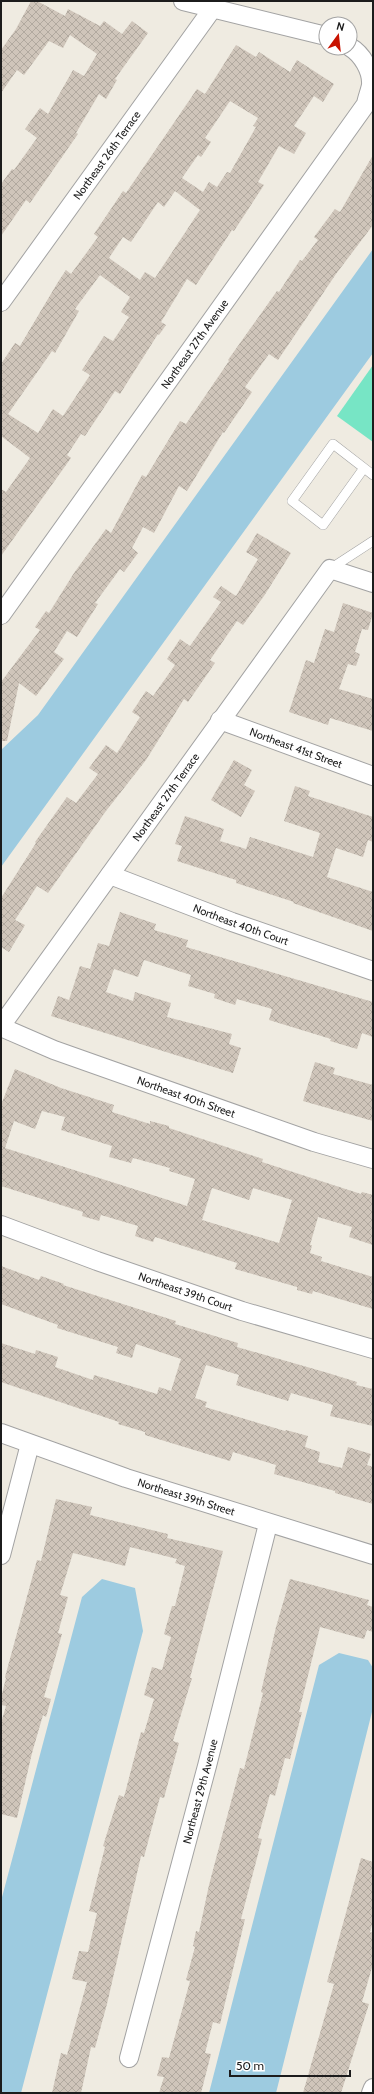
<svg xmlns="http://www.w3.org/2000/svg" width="374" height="2094" font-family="Cabin,sans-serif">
<defs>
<pattern id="building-cross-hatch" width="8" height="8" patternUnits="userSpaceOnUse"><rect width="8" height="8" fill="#cfc5ba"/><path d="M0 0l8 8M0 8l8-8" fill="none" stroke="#b1a99f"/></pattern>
</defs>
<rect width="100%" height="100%" fill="#efebe1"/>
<!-- pitch -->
<path fill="#77e5c5" d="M373 365V442L337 416Z"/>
<!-- water -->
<path fill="#9dcbe0" d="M373 249V353L1 867V750L38 715Z
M102 1579 135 1588 143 1631 21 2093H1V1901L82 1597Z
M339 1653 368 1660 373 1668V1708L276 2093H209L319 1665Z"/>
<!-- building -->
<path fill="url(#building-cross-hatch)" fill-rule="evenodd" d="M31 1H37L65 16 68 9 100 26 104 21 122 34 132 21 148 33 115 79 117 80 106 99 99 94 76 133 78 134 30 203 26 200 1 236V184L12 169 14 170 37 138 25 129 40 108 48 114 73 70 84 76 97 54 70 35 63 48 49 41 24 75 17 70 1 93V50L16 29Z
M236 45 256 57 259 52 290 72 297 60 334 84 323 102 314 96 294 126 306 133 294 154 279 146 258 182 264 185 234 231 232 230 196 285 187 279 161 322 166 325 159 335 158 334 120 394 115 391 85 436 81 434 67 455 71 458 1 556V489L6 492 30 458 1 436V364L15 343 20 346 58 282 66 270 71 274 98 237 94 234 123 191 126 193 197 89 205 94ZM230 101 258 118 253 126 256 127 230 173 227 172 217 187 209 182 203 192 182 178 198 155 201 157 211 142 205 138ZM175 191 200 210 155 278 145 272 140 280 109 258 123 237 131 242 158 202 164 207ZM100 275 130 297 121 312 129 317 113 341 104 336 82 370 90 375 63 416 53 409 38 433 8 414 52 351 55 353 79 311 75 309Z
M373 155V225L336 274 278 360 269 354 245 387 252 392 224 433 223 432 187 491 179 486 154 533 143 527 132 548 138 553 124 572 120 569 95 603 98 604 77 637 67 631 54 652 64 659 36 696 19 683 7 741H1V682L40 630 35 627 46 611 49 613 74 573 106 529 111 533 142 475 146 477 180 421 186 424 229 361 228 360 277 291 279 292 300 260 302 261 318 240 314 237 335 209 340 212Z
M257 533 291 553 264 596 243 625 237 621 210 660 215 663 188 702 184 699 146 760 106 811 48 893 37 886 15 920 25 925 9 952 1 947V898L36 843 35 842 67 797 76 803 98 774 89 768 106 745 117 753 140 717 132 712 146 691 153 696 175 665 167 659 180 639 190 646 221 602 213 597 221 586 236 596 258 559 246 552Z
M343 603 373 613 368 630 362 629 355 652 360 654 356 666 348 664 339 689 373 699V731L330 718 328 725 289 712 306 660 314 663 325 629 334 632Z
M234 760 252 770 244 785 255 791 241 817 211 800Z
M295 786 310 791 308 796 373 817V842L368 840 363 857 336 848 327 877 373 892V931L293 903 294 902 236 883V880L177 861 182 846 175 844 185 816 224 829 220 841 246 849 250 837 313 857 320 833 284 821Z
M120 912 156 924 154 930 188 940 186 947 373 1002V1037L362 1033 357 1049 330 1041 331 1039 269 1020 272 1009 237 999 235 1005 214 998 215 994 188 986 191 975 144 960 138 977 114 969 106 992 133 1001 135 992 171 1003 167 1017 232 1034 229 1044 241 1048 233 1073 51 1016 58 996 69 1000 80 966 90 969 98 943 109 946Z
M315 1062 335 1068 333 1074 373 1085V1121L303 1101Z
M15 1069 61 1088 114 1105 112 1112 150 1124V1121L169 1126V1128L263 1159 262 1162 361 1194 362 1192 373 1195V1245L349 1237 352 1227 318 1217 310 1245H312L310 1253 322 1257 321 1261 373 1277V1309L313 1291 312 1294 297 1290V1287L235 1269 237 1263 155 1237 153 1242 135 1236 138 1226 101 1215 99 1221 82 1216 83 1212 1 1186V1105ZM42 1111 65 1117 61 1130 112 1146 109 1157 131 1163 133 1158 170 1168 169 1171 195 1179 187 1206 5 1148 14 1121 35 1129ZM212 1188 249 1200 253 1188 292 1200 279 1243 202 1220Z
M1 1266 39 1280 41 1276 64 1284 63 1285 176 1321 175 1324 238 1343 237 1347 328 1373 357 1382 356 1385 373 1389V1426L330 1416 333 1405 291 1393 288 1401 236 1385 239 1375 206 1365 195 1398 207 1402 205 1407 285 1431 286 1430 308 1436 305 1447 320 1452 318 1462 342 1468 348 1447 371 1454 367 1465 373 1467V1504L335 1493V1491L274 1474 276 1465 233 1452 230 1461 145 1435V1432L118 1424 119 1422 1 1382V1343L35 1354 36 1350 58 1357 55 1367 93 1380 94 1375 157 1394 159 1387 171 1391 181 1359 136 1344 132 1358 116 1353 118 1347 57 1328 58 1325 1 1304Z
M56 1499 92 1507 90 1515 168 1534 167 1538 223 1551 190 1678H192L173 1741 179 1743 164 1798 160 1797 144 1857 141 1856 107 2004 95 2048 91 2047 81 2093H52L61 2053 67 2055 87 1982 72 1979 79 1951 88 1952 97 1913 89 1911 105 1847 103 1846 119 1795 124 1797 141 1732 144 1733 154 1699 144 1695 152 1667 162 1670 171 1637 164 1634 172 1606H175L185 1566 175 1563 177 1559 130 1547 125 1566 73 1553 60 1595 68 1597 58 1633 62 1634 44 1697 51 1699 46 1717 43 1715 32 1753 17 1818 1 1814V1723L6 1706 1 1705V1698L6 1678 5 1677 37 1560 41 1561Z
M290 1579 369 1600 367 1605 373 1607V1632L367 1630 364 1639 320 1627 299 1712H302L290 1759 285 1758 275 1796 270 1794 258 1838 262 1839 241 1919H245L220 2024 213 2022 205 2053 211 2054 201 2093H159L164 2077 157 2076 162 2057 169 2058 190 1981 186 1980 195 1947 193 1946 196 1931 199 1932 209 1885 240 1768 244 1769 263 1693 261 1692 276 1627Z
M361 1858 373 1862V1921L370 1932 373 1933V1964L362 2002 369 2004 341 2093H303L334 1984 327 1982Z"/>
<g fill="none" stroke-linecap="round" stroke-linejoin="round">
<defs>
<path id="lane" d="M364 468 323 525 292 501 333 444 373 475
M330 569 373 541"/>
<g id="street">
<path d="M183 1 326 36"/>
<path id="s1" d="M1 302 213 8"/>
<path id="s2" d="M1 615 366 104C367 98 370 91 371 85 372 71 362 54 350 47"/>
<path id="s3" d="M220 720 373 776"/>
<path id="s4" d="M110 875 232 922 373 971"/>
<path id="s5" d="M1 1026 330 569 373 583"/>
<path id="s6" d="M1 1027 54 1050 314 1142 373 1159"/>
<path id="s7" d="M1 1225 97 1261 242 1311 373 1349"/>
<path id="s8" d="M1 1433 126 1478 373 1555"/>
<path d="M1 1555 30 1444"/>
<path id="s9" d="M129 2058 207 1766 268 1524"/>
<path d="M371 2093 373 2088"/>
</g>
</defs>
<!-- lane casing -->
<use href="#lane" stroke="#a3a3a3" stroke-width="10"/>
<!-- street casing -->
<use href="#street" stroke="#a3a3a3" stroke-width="20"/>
<!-- lane -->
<use href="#lane" stroke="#fff" stroke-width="9"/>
<!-- street -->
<use href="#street" stroke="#fff" stroke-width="18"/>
</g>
<g text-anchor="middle" stroke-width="3" stroke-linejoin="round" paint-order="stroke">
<!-- street labels -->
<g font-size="11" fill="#1c1c1c" stroke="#fff">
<text dy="4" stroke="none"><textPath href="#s1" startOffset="181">Northeast 26th Terrace</textPath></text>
<text dy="4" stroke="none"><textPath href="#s2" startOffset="333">Northeast 27th Avenue</textPath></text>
<text dy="4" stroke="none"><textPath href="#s3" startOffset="81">Northeast 41st Street</textPath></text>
<text dy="4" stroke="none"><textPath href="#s5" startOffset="282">Northeast 27th Terrace</textPath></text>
<text dy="4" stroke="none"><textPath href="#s4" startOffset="140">Northeast 40th Court</textPath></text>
<text dy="4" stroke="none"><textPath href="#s6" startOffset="198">Northeast 40th Street</textPath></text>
<text dy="4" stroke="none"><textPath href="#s7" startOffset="196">Northeast 39th Court</textPath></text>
<text dy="4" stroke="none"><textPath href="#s8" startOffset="196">Northeast 39th Street</textPath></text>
<text dy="4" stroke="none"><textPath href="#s9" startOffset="276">Northeast 29th Avenue</textPath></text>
</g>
</g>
<!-- border -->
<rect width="374" height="2094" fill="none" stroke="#1c1c1c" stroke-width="4"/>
<!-- north arrow -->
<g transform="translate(338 36) rotate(15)"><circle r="19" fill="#ffffff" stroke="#a4a4a4"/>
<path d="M0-3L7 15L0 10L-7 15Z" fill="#c81300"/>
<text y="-6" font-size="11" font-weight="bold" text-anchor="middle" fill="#1c1c1c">N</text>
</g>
<!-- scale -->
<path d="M230 2070v6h120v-6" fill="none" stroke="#1c1c1c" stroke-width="2"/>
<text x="236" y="2070" font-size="12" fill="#1c1c1c" stroke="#ffffff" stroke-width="3" paint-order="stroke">50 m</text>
</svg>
